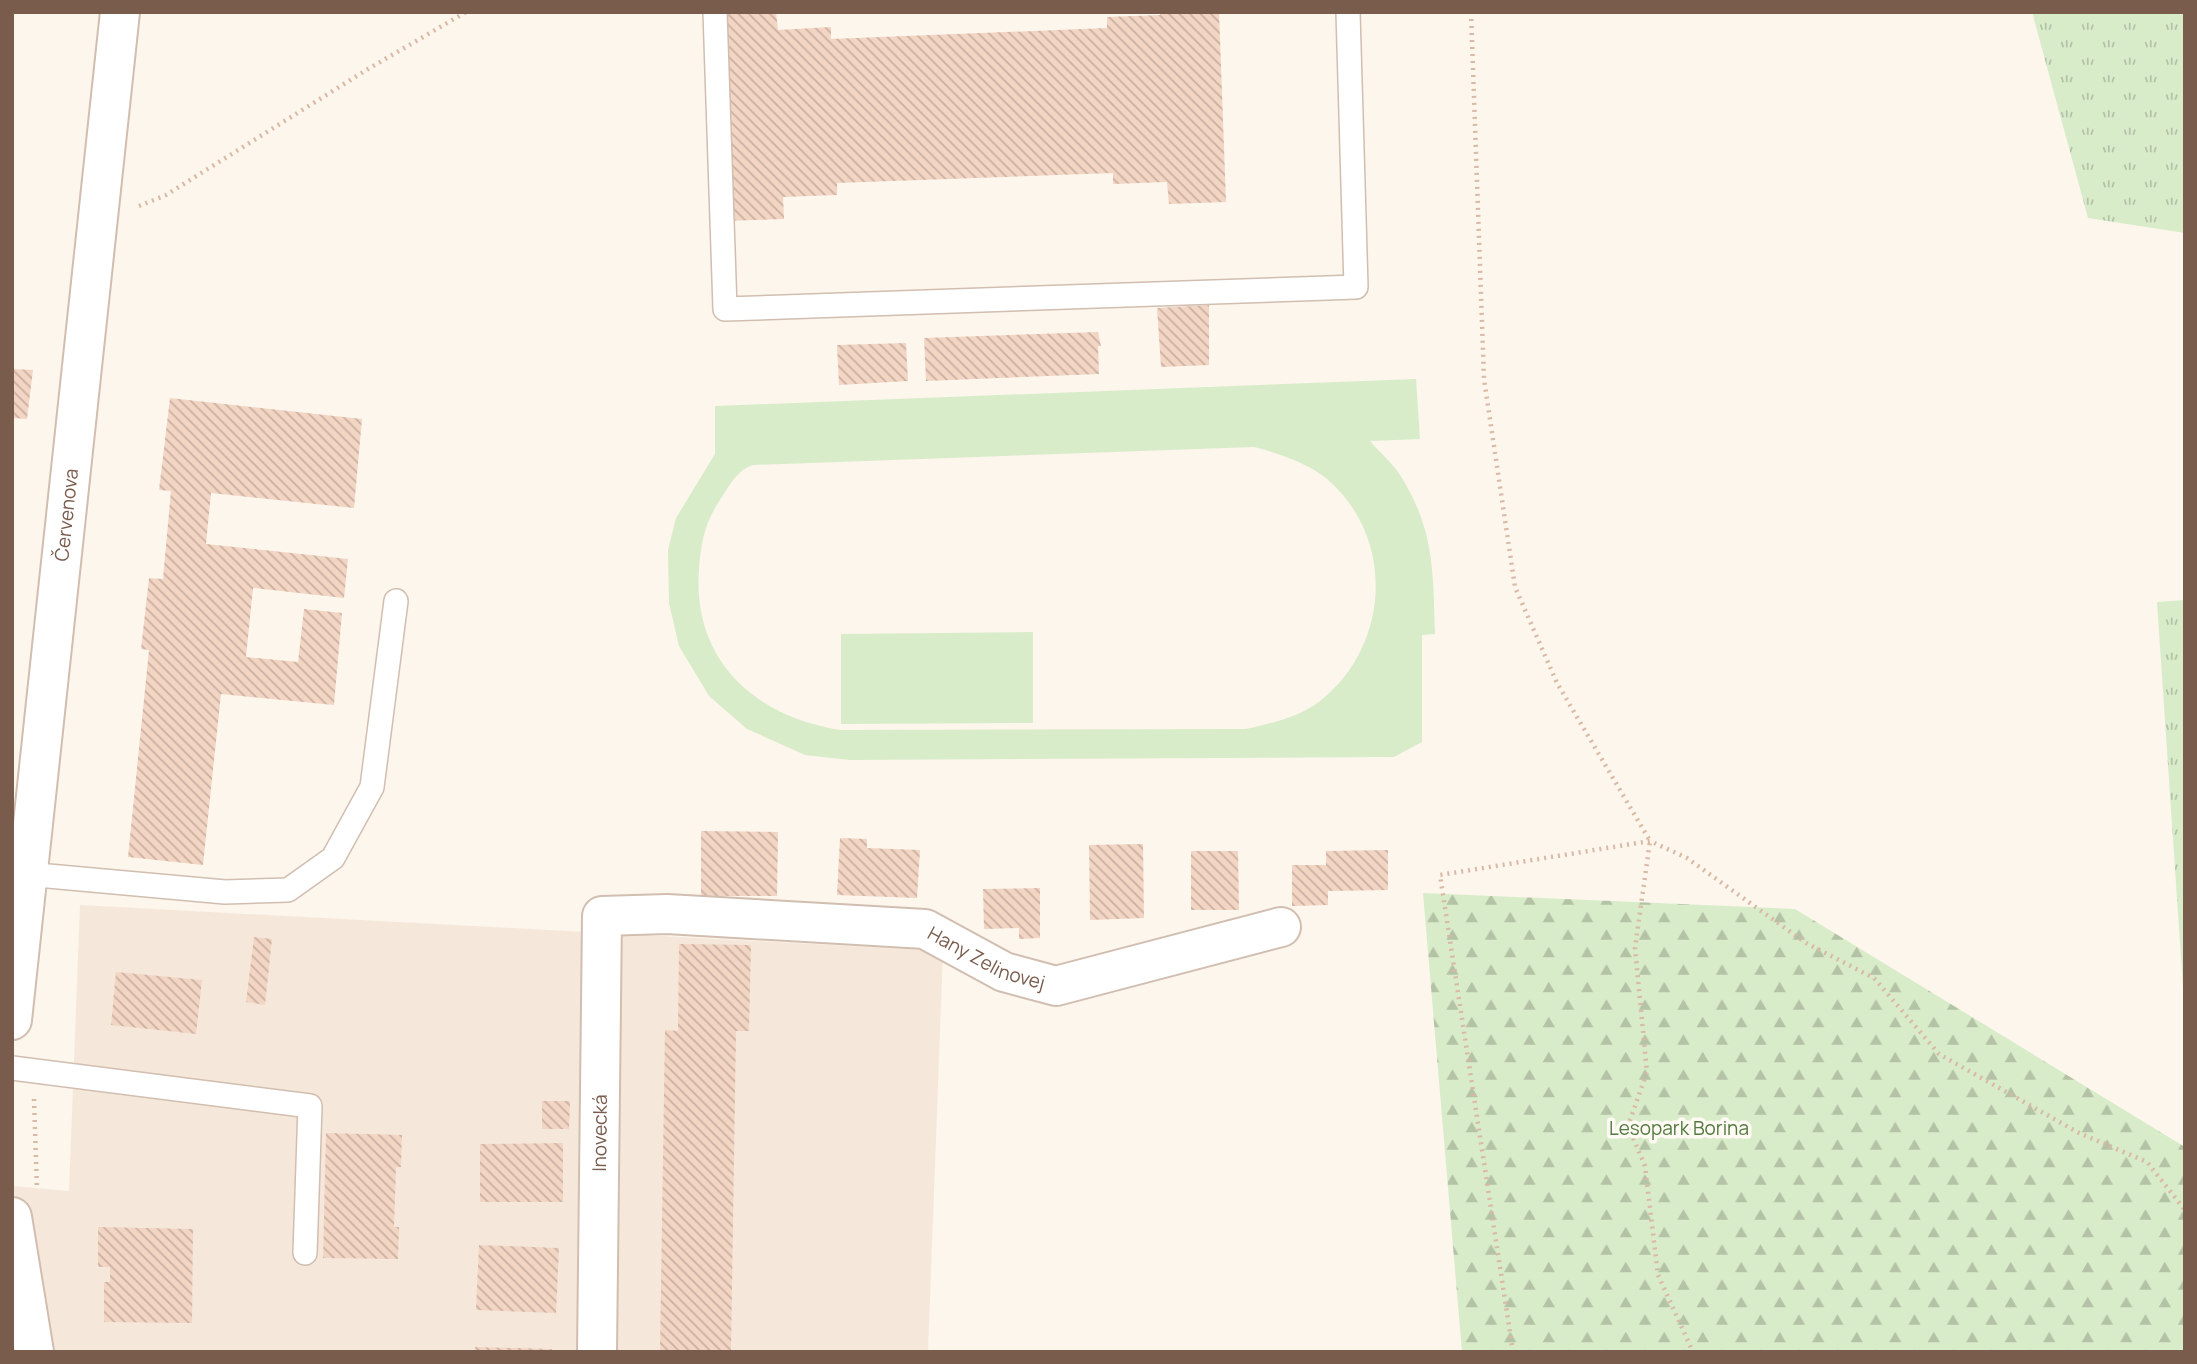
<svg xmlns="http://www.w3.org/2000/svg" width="2197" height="1364" font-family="Manrope,sans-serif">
<defs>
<pattern id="grass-tufts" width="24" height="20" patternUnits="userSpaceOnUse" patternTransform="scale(1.75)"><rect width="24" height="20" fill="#d8ecc9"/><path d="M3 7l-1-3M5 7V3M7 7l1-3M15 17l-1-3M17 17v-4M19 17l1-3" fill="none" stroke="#b4c2a5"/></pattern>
<pattern id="forest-firs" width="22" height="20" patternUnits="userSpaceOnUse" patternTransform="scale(1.75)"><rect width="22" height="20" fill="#d8ecc9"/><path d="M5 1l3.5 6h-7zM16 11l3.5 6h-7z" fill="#b4c2a5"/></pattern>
<pattern id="building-back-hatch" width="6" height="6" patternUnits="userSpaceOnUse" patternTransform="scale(1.75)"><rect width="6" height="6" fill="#f3d5c3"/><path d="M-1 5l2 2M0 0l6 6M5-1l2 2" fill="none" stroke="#cab0a1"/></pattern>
</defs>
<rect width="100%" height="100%" fill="#fdf6ec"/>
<!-- residential -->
<path fill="#f5e8da" d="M80 905 943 951 928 1352H12V1186L69 1191Z"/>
<!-- grass -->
<path fill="url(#grass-tufts)" d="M2032 12H2185V233L2088 218Z
M2185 600V1017L2157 602Z"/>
<!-- forest -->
<path fill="url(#forest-firs)" d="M1423 893 1795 909 2185 1147V1352H1462Z"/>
<!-- pitch -->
<path fill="#d8ecc9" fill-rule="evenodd" d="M1416 379 1420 439 1370 441C1380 453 1394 464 1402 478 1435 532 1433 574 1435 634L1422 635V742L1394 757 850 760 805 755 747 729 709 696 679 646 669 603 668 550 676 518 715 454V406ZM1254 447C1278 453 1308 463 1327 479 1396 538 1390 646 1320 701 1298 718 1272 723 1246 729L840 730C755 716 692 661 699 569 701 544 704 525 718 503 728 489 735 471 753 465Z
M1033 632V723L841 724V634Z"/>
<!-- building -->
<path fill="url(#building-back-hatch)" d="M718 12H776L778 30 831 27V39L1107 28V17L1160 15V12H1219L1226 202 1169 204 1167 182 1113 184V173L837 183V195L783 197 784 219 725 221Z
M1209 305V365L1161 367 1157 308Z
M1098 332 1101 346H1098L1099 374 926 381 924 338Z
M906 343 908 381 839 385 837 345Z
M12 369 33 370 27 419 12 418Z
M170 398 362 419 354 508 211 493 206 544 348 559 344 598 253 588 246 657 298 662 304 609 342 613 334 705 221 694 203 865 128 857 149 650 141 649 149 578 163 579 171 491 159 490Z
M701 831 778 832 777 896H701Z
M840 838 867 839V848L920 850 917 898 837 895Z
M1143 844 1144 918 1090 920 1089 845Z
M1388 850V890L1328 891V905L1292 906V865H1326V851Z
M1191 851H1238L1239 910H1191Z
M1040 888V938L1019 939V928L984 929 983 889Z
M254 937 272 939 265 1005 246 1002Z
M679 944 751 945 749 1031H736L731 1352H660L665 1030 678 1031Z
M116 972 202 980 196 1034 111 1025Z
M542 1101H570L569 1129H542Z
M326 1133 402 1135 401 1167H396L394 1227H399L398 1259 323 1258Z
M563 1143V1202H480V1144Z
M98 1227 193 1229 192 1323 104 1322V1282H110V1267H98Z
M479 1245 559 1248 556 1313 476 1310Z
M475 1347 552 1349 551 1352H475Z"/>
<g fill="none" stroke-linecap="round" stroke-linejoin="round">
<defs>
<path id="service" d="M715 12 725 309 1356 287 1348 12
M26 874 225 892 288 890 333 858 372 787 396 601
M12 1068 310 1106 305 1253"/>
<g id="minor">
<path id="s1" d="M12 1020 120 12"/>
<path d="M12 1217 34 1352"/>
<path id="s2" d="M597 1352 602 916 667 914 925 929 1004 972 1056 986 1281 927"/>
</g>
</defs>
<!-- service casing -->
<use href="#service" stroke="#d1beb0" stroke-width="26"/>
<!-- minor casing -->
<use href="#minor" stroke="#d1beb0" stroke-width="42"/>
<!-- path -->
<path stroke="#d9b8a5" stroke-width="4.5" stroke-dasharray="2 5" stroke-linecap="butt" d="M1471 12 1484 379 1515 587 1557 683 1650 841 1635 948 1647 1072 1628 1126 1645 1166 1658 1275 1693 1352
M139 206 166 195 368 69 466 12
M34 1099 37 1189
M1513 1352 1440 875 1650 841 1687 858 1806 943 1874 978 1939 1054 2079 1133 2147 1162 2185 1210"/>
<!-- service -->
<use href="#service" stroke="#fff" stroke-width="23"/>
<!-- minor -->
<use href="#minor" stroke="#fff" stroke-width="38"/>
</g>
<g text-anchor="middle" stroke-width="7" stroke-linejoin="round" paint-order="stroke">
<!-- street labels -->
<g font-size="19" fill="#7a5c4d" stroke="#fffaf3">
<text dy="7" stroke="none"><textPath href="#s1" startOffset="508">Červenova</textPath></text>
<text dy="7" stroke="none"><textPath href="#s2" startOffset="828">Hany Zelinovej</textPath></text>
<text dy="7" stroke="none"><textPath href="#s2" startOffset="219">Inovecká</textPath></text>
</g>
<!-- park labels -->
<g font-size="19" fill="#537a41" stroke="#fffaf3">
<text x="1679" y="1135">Lesopark Borina</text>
</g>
</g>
<!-- border -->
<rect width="2197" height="1364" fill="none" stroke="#7a5c4d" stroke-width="28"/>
</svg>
